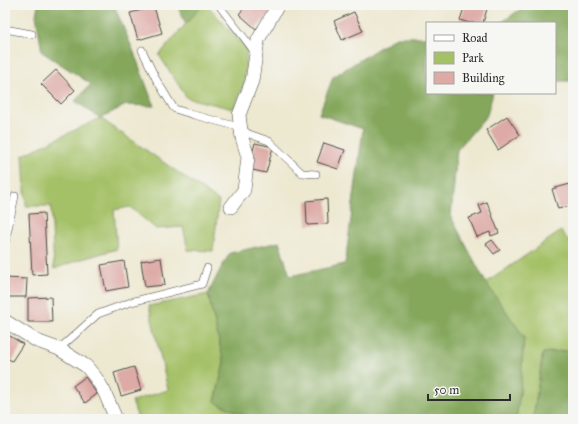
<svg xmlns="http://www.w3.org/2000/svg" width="578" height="424" font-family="'IM FELL Great Primer',serif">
<rect width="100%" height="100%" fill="#f6f6f2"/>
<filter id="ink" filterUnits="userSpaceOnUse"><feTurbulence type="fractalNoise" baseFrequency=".025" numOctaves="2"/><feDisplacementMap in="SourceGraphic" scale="8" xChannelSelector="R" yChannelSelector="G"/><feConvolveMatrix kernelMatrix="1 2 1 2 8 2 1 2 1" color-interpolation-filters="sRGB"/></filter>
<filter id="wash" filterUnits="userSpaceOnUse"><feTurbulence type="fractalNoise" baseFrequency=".012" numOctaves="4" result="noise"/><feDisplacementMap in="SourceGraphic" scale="16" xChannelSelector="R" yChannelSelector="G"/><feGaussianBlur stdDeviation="0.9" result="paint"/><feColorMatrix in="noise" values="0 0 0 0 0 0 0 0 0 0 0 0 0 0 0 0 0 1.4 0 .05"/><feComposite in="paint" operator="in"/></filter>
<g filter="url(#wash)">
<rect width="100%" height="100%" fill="#ede8d0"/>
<!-- green -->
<path fill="#a5c168" stroke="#68764a" d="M202 5H207L247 49 244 83 234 109 187 98 159 55Z
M100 118 219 201 213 251 188 250 183 227 156 229 130 207 114 210 117 249 82 259 54 269 51 206H26L23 155Z
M561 231 573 246V350L543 353 533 419H516L520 392 524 337 486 283Z
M208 294 224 363 215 401 244 415 242 419H138L132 401 168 390 149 306Z"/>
<!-- forest -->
<path fill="#84a75c" stroke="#586944" d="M38 5H123L115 8 133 50 154 106 126 105 100 118 75 101 91 84 42 52 36 15Z
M177 5H202L186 24Z
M526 5H558L573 7V81H555V23H501Z
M396 37H427V93H493L487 115 457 150 451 217 486 283 524 337 520 392 516 419H242L244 415 215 402 224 363 208 294 221 268 230 253 279 242 290 276 345 264 363 129 319 114 333 77Z
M573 350V419H533L543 353Z"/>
<g id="blocks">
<!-- building -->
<path fill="#ddaaa6" d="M247 5H268L273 10 256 29 239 14Z
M465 5H488L483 23H469L460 20Z
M154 7 162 33 138 40 130 13Z
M354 12 363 31 342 40 334 21Z
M56 70 75 90 61 104 41 84Z
M507 116 520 135 498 150 486 130Z
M255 143 273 147 266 173 248 169Z
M324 143 345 150 338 169 317 162Z
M570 184 573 194V205L558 209 552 189Z
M327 199 328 224 307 225 306 201Z
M487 202 499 233 491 236 490 232 477 237 469 218 482 213 479 205Z
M44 213 47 274 32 275 29 214Z
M492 240 500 250 494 254 486 244Z
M161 258 165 285 145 287 141 261Z
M124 261 128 287 106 291 101 265Z
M5 278 27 279 26 297H5Z
M51 297 52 322H28V298Z
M5 333 23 344 12 361 5 357Z
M134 367 141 390 121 396 114 373Z
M85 377 97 394 85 403 73 386Z"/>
</g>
</g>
<g filter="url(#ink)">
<use href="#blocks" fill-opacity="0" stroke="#484744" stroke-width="1"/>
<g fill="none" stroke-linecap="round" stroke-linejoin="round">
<defs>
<path id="service" d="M219 5C230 21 244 36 255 53
M5 29 32 34
M142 50 156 79 173 107 175 109 194 115 239 127 249 134 269 141 302 173 316 174
M5 243 15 196
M59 349 98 314 131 302 202 284 207 268"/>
<path id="minor" d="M231 207 244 190 248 157 242 138 239 115 252 81 258 40 278 5
M5 321 37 341 59 349 86 366 96 378 104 391 116 419"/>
</defs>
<!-- service casing -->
<use href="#service" stroke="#484744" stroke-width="8"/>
<!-- minor casing -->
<use href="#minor" stroke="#484744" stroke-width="14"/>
<!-- service -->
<use href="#service" stroke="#fff" stroke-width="7"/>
<!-- minor -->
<use href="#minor" stroke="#fff" stroke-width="13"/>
</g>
</g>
<!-- margin -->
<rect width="578" height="424" fill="none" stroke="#f6f6f2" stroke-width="20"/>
<!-- legend -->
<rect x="426" y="22" width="130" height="72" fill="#f6f6f2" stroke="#a5a5a2"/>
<rect x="434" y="35" width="20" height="6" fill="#ffffff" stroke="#a5a5a2"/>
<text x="462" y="42" font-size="12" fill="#2b2b2b">Road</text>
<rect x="434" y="52" width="20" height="12" fill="#a5c168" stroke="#a5a5a2"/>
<text x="462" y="62" font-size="12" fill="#2b2b2b">Park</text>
<rect x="434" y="72" width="20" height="12" fill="#ddaaa6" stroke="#a5a5a2"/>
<text x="462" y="82" font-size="12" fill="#2b2b2b">Building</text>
<!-- scale -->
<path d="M428 394v6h82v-6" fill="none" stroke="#2b2b2b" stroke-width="2"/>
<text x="434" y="394" font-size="12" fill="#2b2b2b" stroke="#f6f6f2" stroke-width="3" paint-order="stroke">50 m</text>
</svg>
